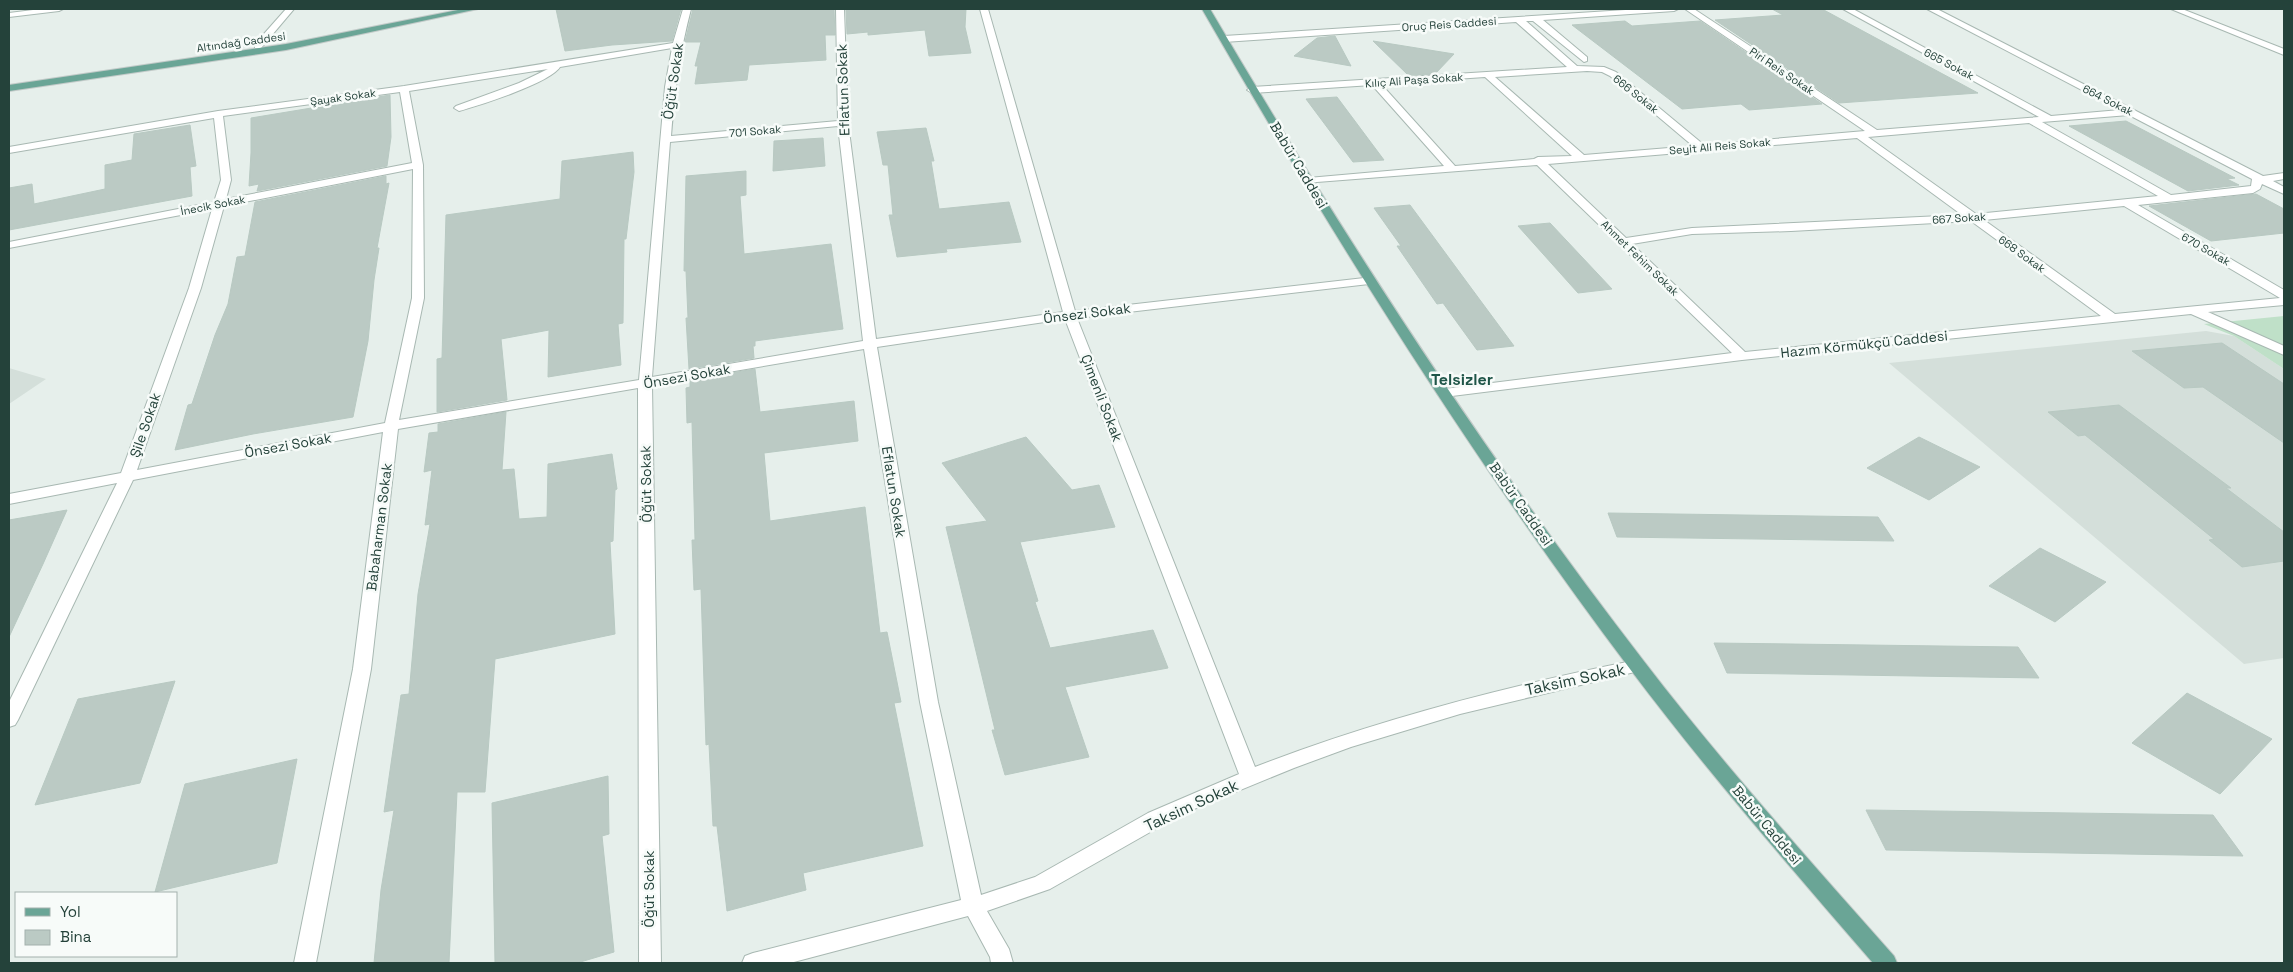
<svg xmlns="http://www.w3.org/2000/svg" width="2293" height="972" font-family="'Space Grotesk',sans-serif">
<rect width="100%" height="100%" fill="#e6efeb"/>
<!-- built -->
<path fill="#d4dfda" d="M2206 331 2234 336 2284 369V658L2244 664 1889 363Z
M9 368 46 379 9 404Z"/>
<!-- green -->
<path fill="#bfe0c8" d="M2284 316V369L2234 336 2204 324Z"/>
<!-- building -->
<path fill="#bbcac4" stroke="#b8c9c2" d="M556 9H681L672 41 612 45 565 51Z
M693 9H834L835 35H825L826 60 749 65 747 80 695 84 698 66H695L701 42H685Z
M846 9H966L965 27 971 53 929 56 925 30 868 35V32L847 34Z
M1772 9H1822L1978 93 1839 103 1715 20 1783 15Z
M1625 21 1632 26 1700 21 1822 104 1749 110 1741 104 1682 109 1572 25Z
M1335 36 1351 66 1294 56 1317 38Z
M1373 41 1454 54 1435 74 1408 75Z
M390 95 391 137 387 166 257 191 259 184 249 186 251 153V118Z
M1337 97 1384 160 1353 162 1306 99Z
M2126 121 2235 178 2227 179 2239 185 2188 191 2069 126Z
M190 125 196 166 190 167 192 196 9 230V188L32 184 34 204 105 189V165L132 160 134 134Z
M926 128 934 161H931L939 209 1009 202 1021 242 946 249 947 252 897 257 889 215H893L888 165H883L877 132Z
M823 138 825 166 773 171 774 141Z
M633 152 634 172 626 239H624L623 323 618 324 621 365 548 377 549 330 501 339 507 400 437 412V359L442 358 446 215 560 199 562 161Z
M746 171V195L740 196 744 254 831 244 843 329 755 341V346H753L754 358 689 369 686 318H688L686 271H684L686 176Z
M386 176V184L389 183 377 248H379L374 280 368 341 353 417 253 434 175 450 188 405 192 404 215 335 228 304 237 257 245 256 255 202Z
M2256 194 2284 209V233L2211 241 2149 206Z
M1410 205 1480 300 1514 346 1477 350 1443 303 1437 304 1397 246H1401L1374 208Z
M1550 223 1612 289 1578 293 1518 226Z
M2222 343 2284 384V443L2203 387 2184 388 2132 351Z
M755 369 760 412 854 401 858 441 764 453 770 521 865 507 880 633 887 632 901 702 894 703 923 846 803 873 806 890 727 911 717 826H713L709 744 706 745 701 589 694 590 692 540H695L692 422 687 423 686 388 690 387V380Z
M2119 405 2231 488H2226L2284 532V561L2242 567 2209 540 2214 539 2085 435 2078 436 2048 412Z
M506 412 502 470 514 469 519 519 547 517 548 464 612 454 617 489 615 490 613 541 610 542 615 634 495 659 485 792H457L449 963H374L381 890 394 810 384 812 401 695 409 694 418 594 430 524 425 525 432 470 424 472 429 433 438 432V424Z
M1026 437 1072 490 1099 485 1115 527 1020 542 1038 601 1035 602 1050 648 1153 630 1168 668 1065 687 1089 757 1005 775 992 730H995L946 527 987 521 942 463Z
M1919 437 1980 467 1929 500 1867 468Z
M67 510 43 564 9 637V520Z
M1608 513 1878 517 1894 541 1617 537Z
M2040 548 2106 582 2055 622 1989 586Z
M1714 643 2018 647 2039 678 1727 673Z
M175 681 140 783 35 805 78 699Z
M2187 693 2272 739 2220 794 2132 743Z
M297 759 277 863 155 892 185 784Z
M608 776 609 834 602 836 614 952 577 963H495L492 803Z
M1866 810 2213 815 2243 856 1886 850Z"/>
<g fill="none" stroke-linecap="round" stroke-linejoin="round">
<defs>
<path id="minor" d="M41 9H63L59 11 9 17V13Z
M286 9H294L261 48H255V44Z
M683 9H691C680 51 674 92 671 136L838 121 836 9H844L848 123 876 339 1063 312 980 9H988L1075 311 1373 277 1375 280 1373 283 1369 284 1077 318 1255 767C1379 719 1507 686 1637 660L1643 662 1646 666 1643 670 1460 714 1351 747 1294 768 1182 814 1050 889 987 911 1009 949 1013 963H991L990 957 968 916 790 963H742L745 956 753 953 961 900 920 702 864 349 652 385 661 963H639L638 388 398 429 371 669 316 963H294L353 669 383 432 133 480 18 720 15 725 9 727V702L117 483 9 504V494L121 473 189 288 212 209 9 248V242L214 202 221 180 214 118 9 153V147L218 111 404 86 673 43ZM672 48 665 87 639 380 399 420 424 298 423 165 409 91 548 69 519 83 456 106 454 108 459 111C480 105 550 83 560 67ZM400 92 412 163 226 199 231 180 223 116ZM838 126 863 341 652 377 670 142ZM413 169 412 298 385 423 137 470 201 288 224 206ZM1065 319 1239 774 1148 813 1035 877 981 895 938 702 877 347Z
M1641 9H1678L1674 11 1543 20 1587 57V61L1584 62 1533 21H1526L1577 66 1604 67 1616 72 1704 145 1865 131 1685 9H1694L1877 130 2039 117 1843 9H1853L2051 116 2120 110 1927 9H1937L2263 176 2284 173V179L2273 181 2284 187V194L2262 184 2260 189 2253 193 2138 205 2284 290V305L2208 312 2284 346V355L2191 314 1742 360 1444 397 1439 396 1437 393 1439 390 1444 389 1732 353 1537 165 1304 183V179L1308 178 1444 166 1372 85 1252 93 1247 90 1252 87 1567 67 1516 22 1224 42 1220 39 1224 36ZM1587 71 1602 72 1610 76 1693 146 1584 155 1495 77ZM1485 77 1572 156 1538 157 1534 159 1455 166 1381 84ZM2129 115 2252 179 2251 186 2171 195 2042 122ZM2029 123 2158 196 1976 214 1868 137ZM1857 138 1962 215 1692 228 1626 238 1548 164ZM2124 206 2280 298 2115 314 1984 220ZM1971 221 2101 316 1745 352 1632 244 1692 234 1791 231Z
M2171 9H2182L2284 49V55Z"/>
<path id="major" d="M463 9H478L286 50 9 91V85L286 44Z
M1202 9H1210C1342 234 1483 453 1643 660 1722 763 1808 859 1894 956L1897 963H1873C1790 867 1706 770 1630 669 1472 459 1333 237 1202 9Z"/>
</defs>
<!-- minor casing -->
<use href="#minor" stroke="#a8b8b2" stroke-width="2"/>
<!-- major casing -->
<use href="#major" stroke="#c2cac8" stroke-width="2"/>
<!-- minor -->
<use href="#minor" fill="#fff" fill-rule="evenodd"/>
<!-- major -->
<use href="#major" fill="#6aa596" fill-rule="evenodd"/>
</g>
<g text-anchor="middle" stroke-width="5" stroke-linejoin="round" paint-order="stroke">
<!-- far-street labels -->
<g font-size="11" fill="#24423a" stroke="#f7fbf9">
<text transform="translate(1449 24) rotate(-4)" y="4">Oruç Reis Caddesi</text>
<text transform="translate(241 42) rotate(-8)" y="4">Altındağ Caddesi</text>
<text transform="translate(1949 64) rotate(28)" y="4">665 Sokak</text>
<text transform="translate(1782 71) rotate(34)" y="4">Piri Reis Sokak</text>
<text transform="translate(1414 80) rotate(-4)" y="4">Kılıç Ali Paşa Sokak</text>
<text transform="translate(1636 94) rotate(39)" y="4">666 Sokak</text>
<text transform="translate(343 97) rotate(-8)" y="4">Şayak Sokak</text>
<text transform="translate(2108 100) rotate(27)" y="4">664 Sokak</text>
<text transform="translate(755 131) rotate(-5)" y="4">701 Sokak</text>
<text transform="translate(1720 146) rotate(-5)" y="4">Seyit Ali Reis Sokak</text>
<text transform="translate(213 205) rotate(-11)" y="4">İnecik Sokak</text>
<text transform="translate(1959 218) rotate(-4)" y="4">667 Sokak</text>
<text transform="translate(2206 249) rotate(30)" y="4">670 Sokak</text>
<text transform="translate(2022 254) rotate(36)" y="4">668 Sokak</text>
<text transform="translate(1640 258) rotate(44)" y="4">Ahmet Fehim Sokak</text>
</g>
<!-- street labels -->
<g font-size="14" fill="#24423a" stroke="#f7fbf9">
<text transform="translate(673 81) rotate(-82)" y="5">Öğüt Sokak</text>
<text transform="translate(843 90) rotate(-92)" y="5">Eflatun Sokak</text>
<text transform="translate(1299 165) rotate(59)" y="5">Babür Caddesi</text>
<text transform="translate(1087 313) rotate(-7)" y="5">Önsezi Sokak</text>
<text transform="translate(1864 344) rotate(-6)" y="5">Hazım Körmükçü Caddesi</text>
<text transform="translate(687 376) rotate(-10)" y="5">Önsezi Sokak</text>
<text transform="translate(1102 398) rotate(69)" y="5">Çimenli Sokak</text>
<text transform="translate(145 425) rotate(-71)" y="5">Şile Sokak</text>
<text transform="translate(288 445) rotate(-10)" y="5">Önsezi Sokak</text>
<text transform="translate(646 484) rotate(-91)" y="5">Öğüt Sokak</text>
<text transform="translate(894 492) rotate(81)" y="5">Eflatun Sokak</text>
<text transform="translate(1521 504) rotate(55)" y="5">Babür Caddesi</text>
<text transform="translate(379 527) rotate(-83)" y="5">Babaharman Sokak</text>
<text transform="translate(1767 825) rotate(50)" y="5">Babür Caddesi</text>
<text transform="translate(649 889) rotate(-90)" y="5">Öğüt Sokak</text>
</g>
<!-- quarter labels -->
<g font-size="16" font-weight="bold" fill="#1f5548" stroke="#f7fbf9">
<text x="1462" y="385">Telsizler</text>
</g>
<!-- near-street labels -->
<g font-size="16" fill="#24423a" stroke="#f7fbf9">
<text transform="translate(1575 679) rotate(-12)" y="6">Taksim Sokak</text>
<text transform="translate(1191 805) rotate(-25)" y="6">Taksim Sokak</text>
</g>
</g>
<!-- border -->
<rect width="2293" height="972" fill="none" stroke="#24423a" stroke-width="20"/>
<!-- legend -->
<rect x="15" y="892" width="162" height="65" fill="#f7fbf9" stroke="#a3b1ad"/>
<rect x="25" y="908" width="25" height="8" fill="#6aa596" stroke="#a3b1ad"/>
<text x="60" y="917" font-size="15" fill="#24423a">Yol</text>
<rect x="25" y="930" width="25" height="15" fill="#bbcac4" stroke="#a3b1ad"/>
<text x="60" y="942" font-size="15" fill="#24423a">Bina</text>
</svg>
